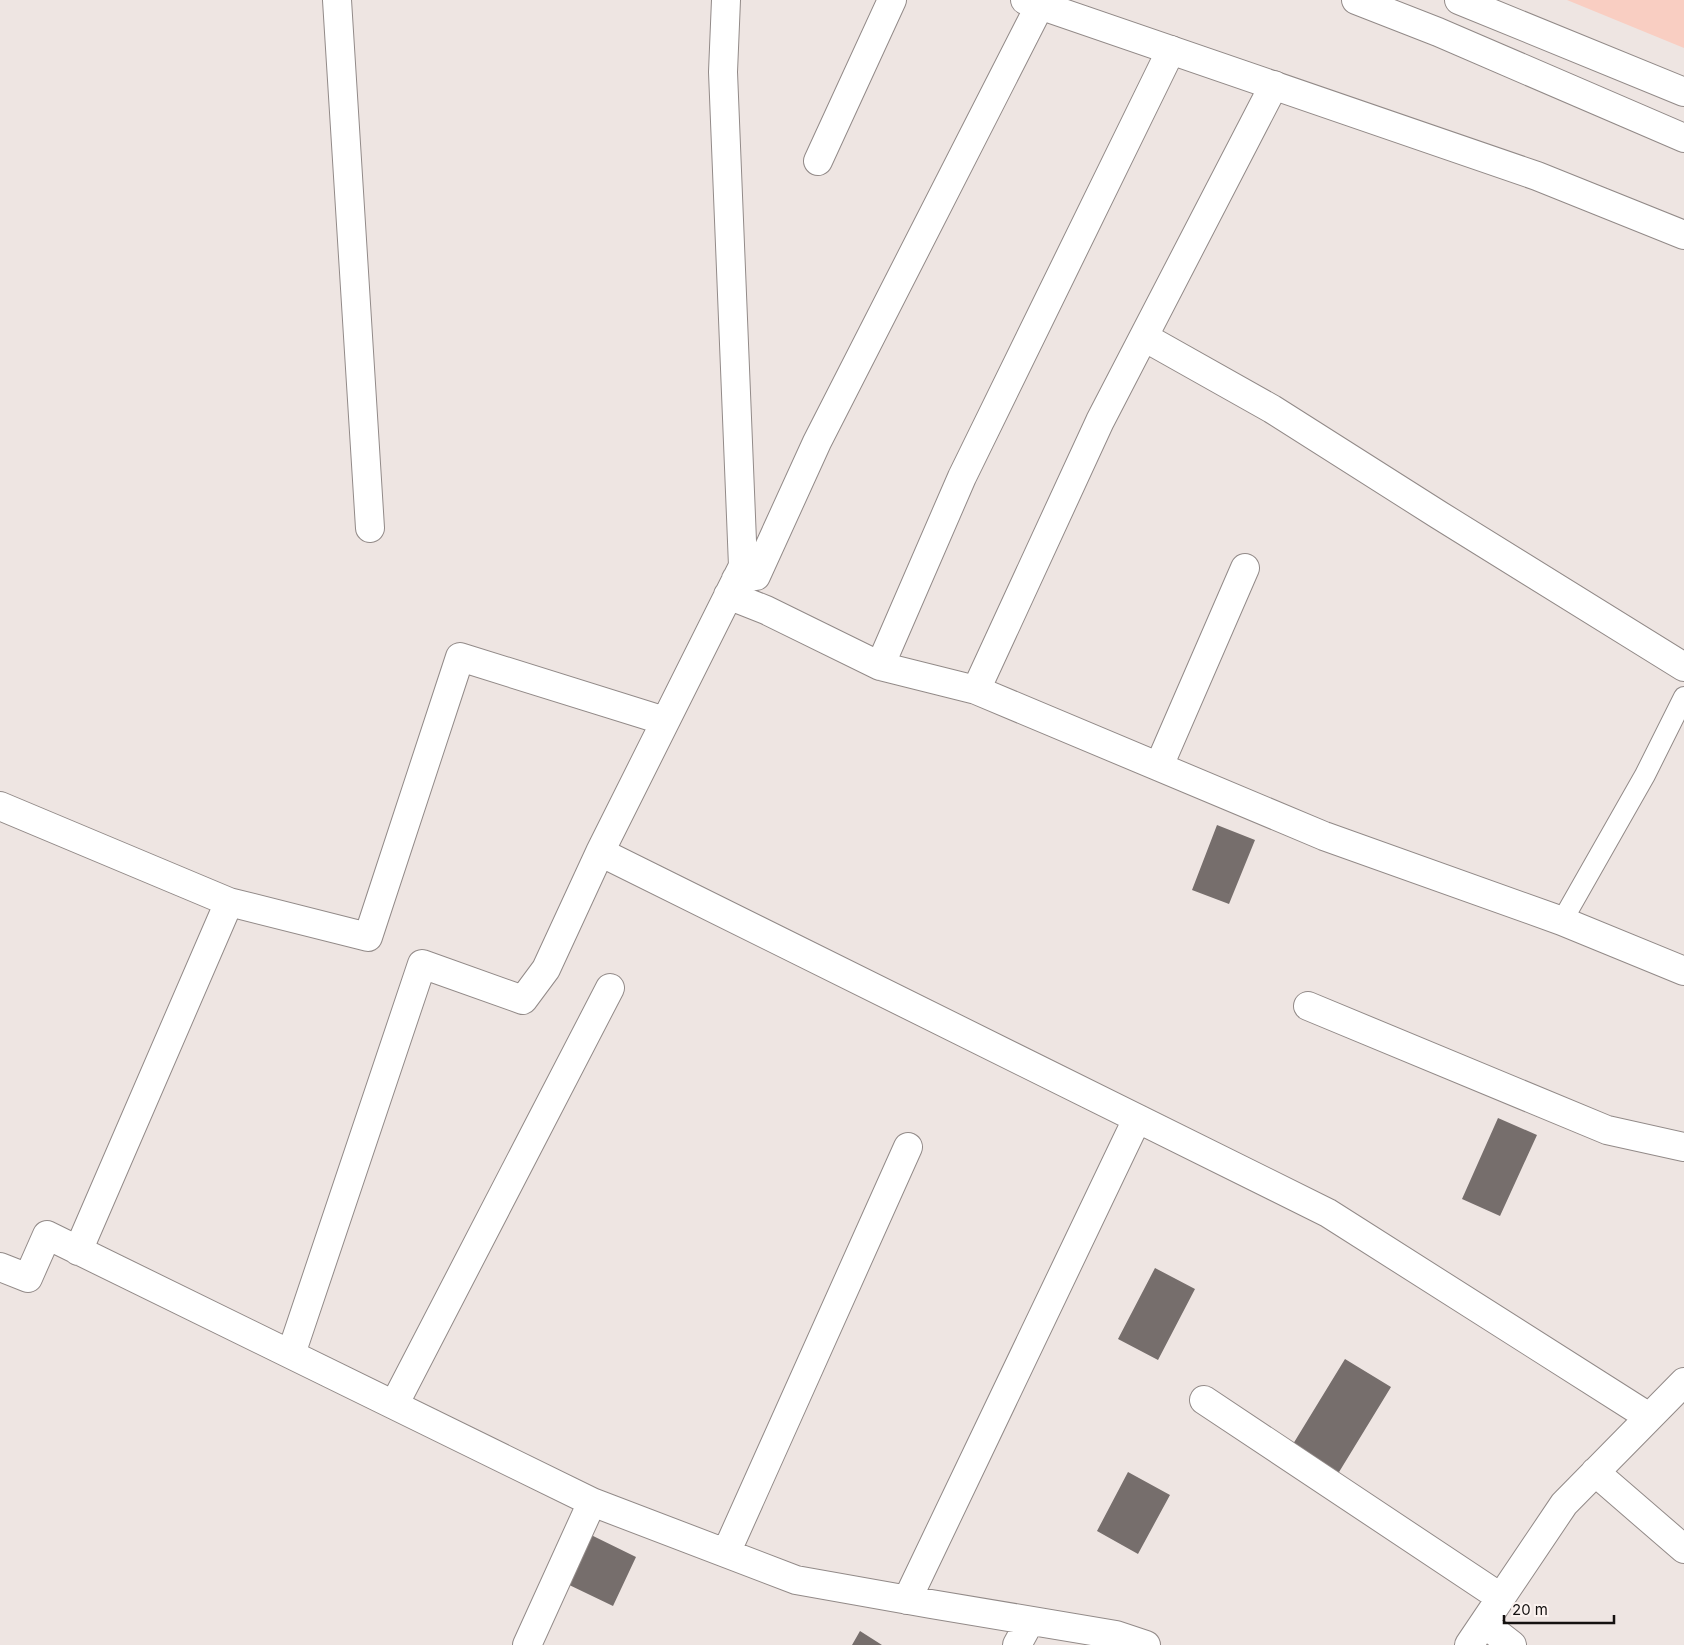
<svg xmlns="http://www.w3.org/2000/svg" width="1684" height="1645" font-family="Inter,sans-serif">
<rect width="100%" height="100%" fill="#eee5e2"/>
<!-- green -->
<path fill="#f9cec2" d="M1567 0H1684V48Z"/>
<!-- building -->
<path fill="#766e6c" d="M1217 825 1255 840 1229 904 1192 890Z
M1498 1118 1537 1135 1500 1216 1462 1199Z
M1155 1268 1195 1289 1158 1360 1118 1339Z
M1345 1359 1391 1387 1336 1477 1290 1449Z
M1128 1472 1170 1495 1138 1554 1097 1531Z
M587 1533 636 1557 613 1606 563 1582Z
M860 1631 882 1645H852Z"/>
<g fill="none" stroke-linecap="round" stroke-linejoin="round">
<defs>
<path id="service" d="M1562 921 1645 775 1684 697"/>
<path id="minor" d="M337 0 370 528
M818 161 892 0
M1144 337 1272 409 1439 515 1684 667
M736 579 756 576 817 442 1040 5
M728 595 766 610 880 666 976 690 1324 836 1562 921 1684 971
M880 666 962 477 1171 50
M976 690 1100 421 1274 85
M1159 766 1245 568
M0 806 229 902 368 937 460 657 665 721
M600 852 1328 1213 1649 1417
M1308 1006 1607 1130 1684 1147
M78 1251 229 902
M0 1267 28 1278 47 1235 592 1502 796 1580 931 1604 1116 1635 1146 1645
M291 1354 422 964 523 1000 546 969 600 852 743 566 723 72 726 0
M1204 1400 1500 1597
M394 1405 610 988
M1595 1472 1684 1549
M726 1553 908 1147
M907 1600 1137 1119
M1485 1624 1512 1645
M527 1645 592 1502
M1017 1645 1030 1621
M1469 1645 1564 1504 1684 1382"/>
<path id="tertiary" d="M1025 0 1537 176 1684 235
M1356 0 1438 32 1684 138
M1459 0 1684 92"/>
</defs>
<!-- service casing -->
<use href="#service" stroke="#928a88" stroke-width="22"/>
<!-- minor casing -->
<use href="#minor" stroke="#928a88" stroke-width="30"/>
<!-- tertiary casing -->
<use href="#tertiary" stroke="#928a88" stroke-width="30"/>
<!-- service -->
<use href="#service" stroke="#fff" stroke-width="20"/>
<!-- minor -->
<use href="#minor" stroke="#fff" stroke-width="28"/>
<!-- tertiary -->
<use href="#tertiary" stroke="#fff" stroke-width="28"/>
</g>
<!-- scale -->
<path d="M1504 1615v8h110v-8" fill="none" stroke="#141110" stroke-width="2.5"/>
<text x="1512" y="1615" font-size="15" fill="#141110" stroke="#fbf2ef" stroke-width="4" paint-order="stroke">20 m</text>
</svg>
